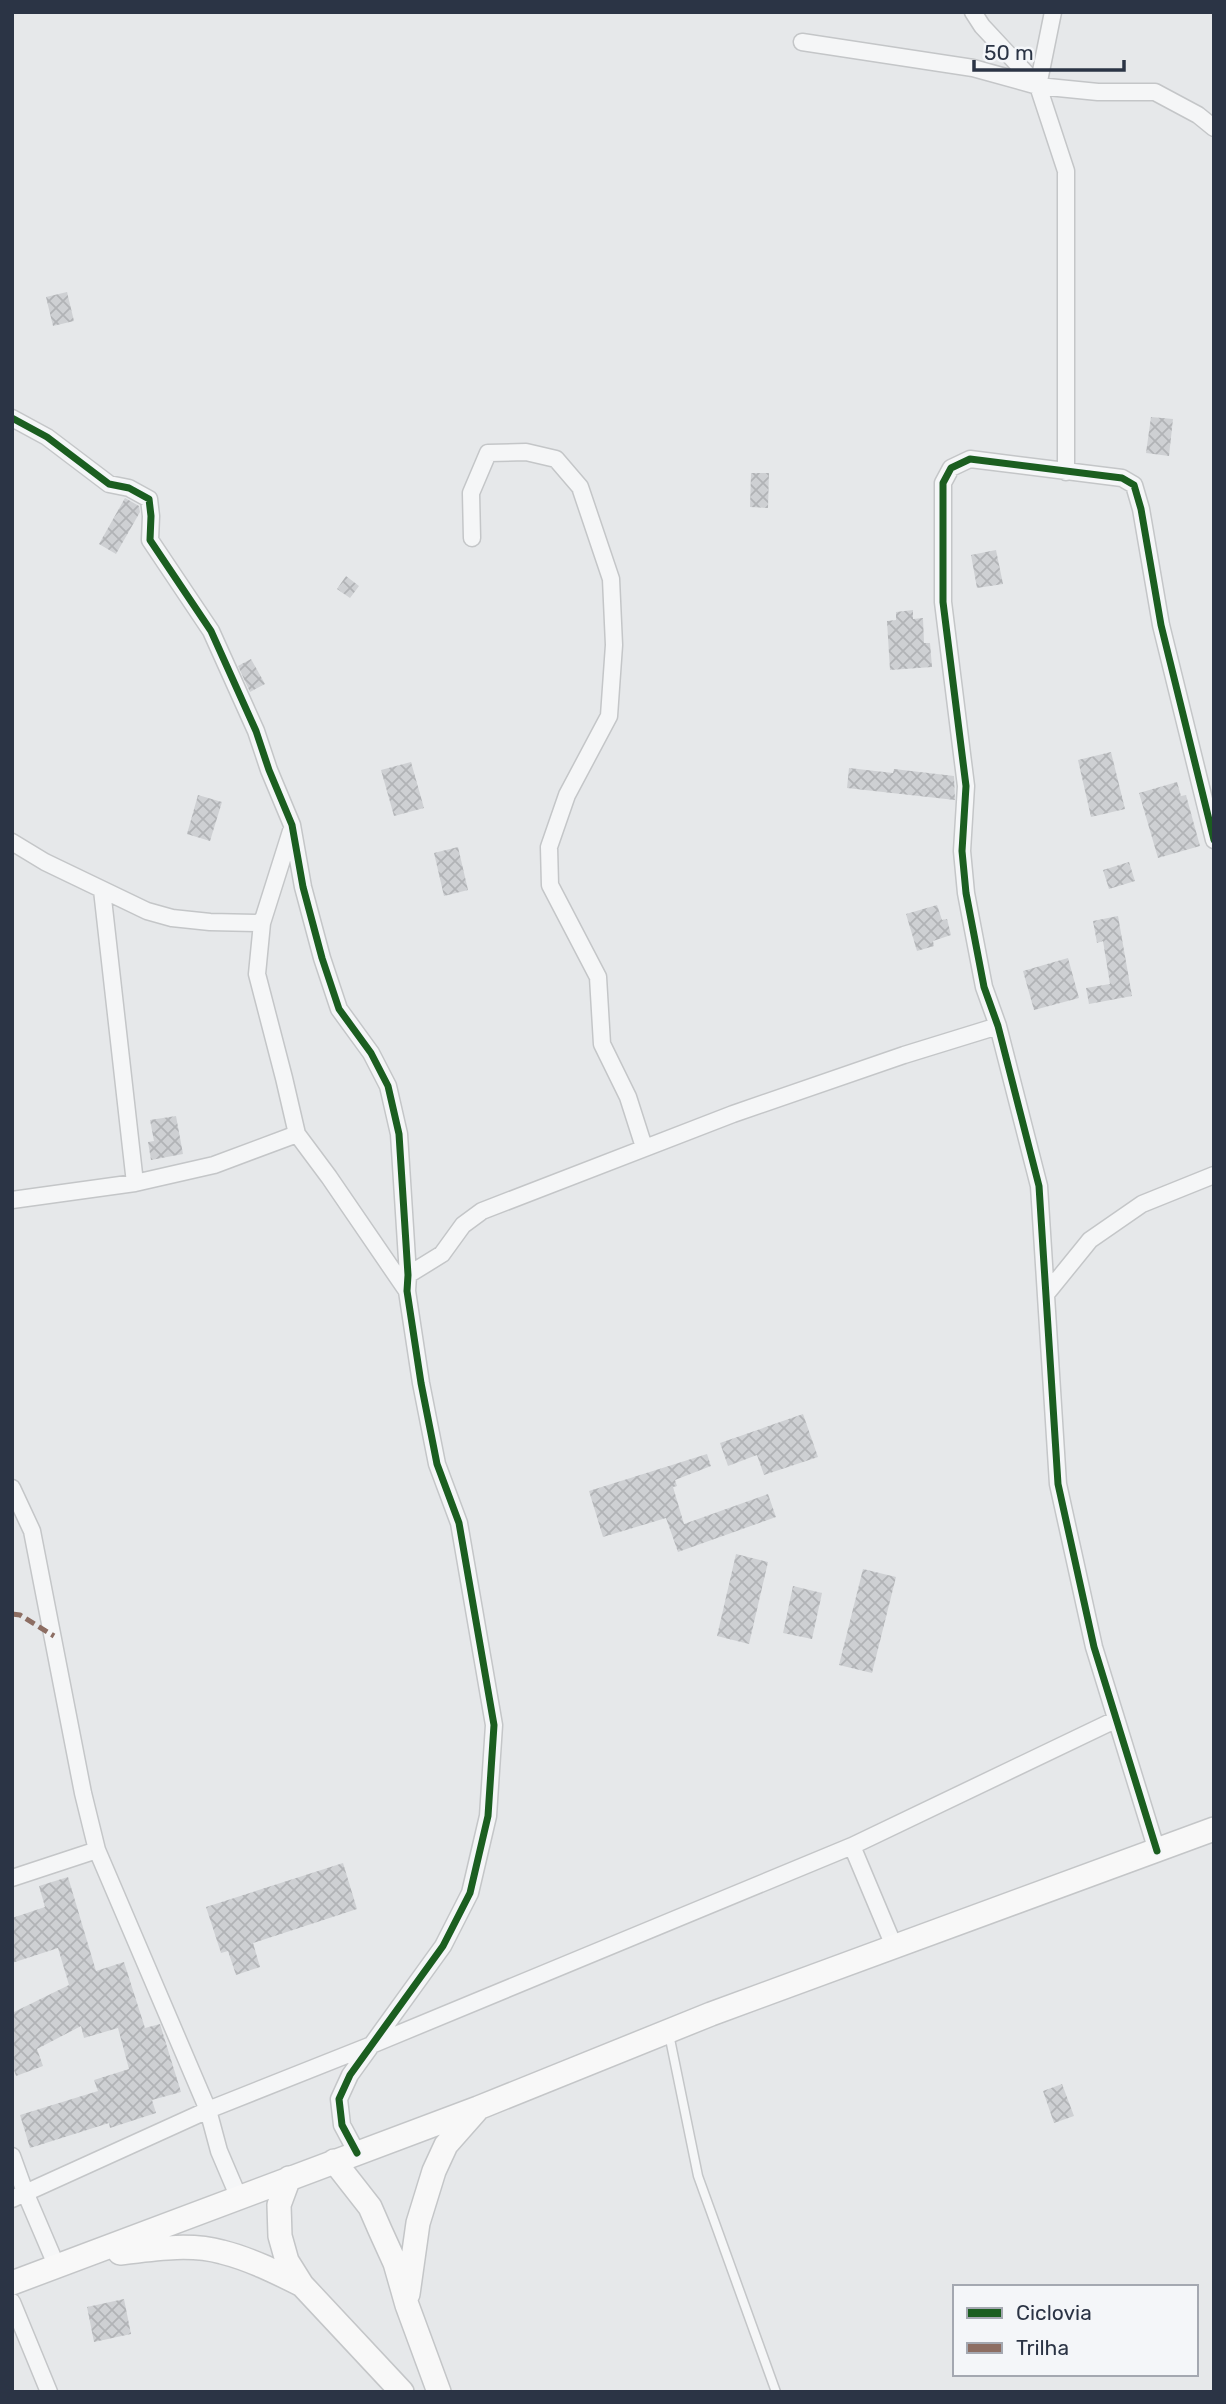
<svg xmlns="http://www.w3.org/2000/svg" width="1226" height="2404" font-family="Rubik,sans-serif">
<defs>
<pattern id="building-cross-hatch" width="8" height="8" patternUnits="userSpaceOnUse" patternTransform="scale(1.75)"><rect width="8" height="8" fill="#ced0d3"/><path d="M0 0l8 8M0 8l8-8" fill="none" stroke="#b1b3b6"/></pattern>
</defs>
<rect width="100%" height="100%" fill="#e6e8ea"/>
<!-- building -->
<path fill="url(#building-cross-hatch)" d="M67 292 74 321 53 326 46 297Z
M1151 417 1173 419 1169 456 1146 453Z
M751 473H769L768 508 750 507Z
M125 498 139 506 140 512 116 554 99 544Z
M996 550 1003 584 977 588 971 555Z
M346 576 359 586 350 598 337 589Z
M913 610V619L923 618 924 643H930L932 667 890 670 887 621 896 620V612Z
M251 659 265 684 250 692 238 666Z
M1111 752 1125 809 1091 817 1078 760Z
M411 762 424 808 394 816 381 770Z
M849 768 893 773 894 769 954 776 955 800 847 788Z
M1177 782 1181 796 1186 795 1200 846 1158 858 1139 793Z
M198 795 222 802 210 841 187 834Z
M458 847 468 890 444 896 434 853Z
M1129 862 1135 881 1109 889 1103 870Z
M937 905 942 920 947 919 951 935 933 941 934 946 917 951 906 914Z
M1118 916 1132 996 1089 1004 1086 988 1110 984 1103 941 1097 943 1093 921Z
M1068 958 1079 998 1034 1010 1023 971Z
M176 1116 183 1154 151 1160 148 1142 154 1141 150 1120Z
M803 1414 818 1457 764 1475 757 1455 728 1466 720 1443Z
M707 1454 711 1466 675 1480 677 1486 673 1487 684 1524 768 1494 776 1517 678 1552 666 1518 603 1537 589 1491Z
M736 1554 768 1562 749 1644 717 1636Z
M863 1569 896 1577 872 1673 839 1665Z
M793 1586 822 1593 812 1639 783 1633Z
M343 1863 357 1909 253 1943 260 1967 236 1975 228 1951 221 1953 206 1907Z
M68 1877 96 1971 124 1962 145 2028 160 2024 181 2092 152 2100 156 2113 110 2128 109 2123 30 2148 20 2115 98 2091 94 2080 129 2069 118 2028 84 2038 81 2026 37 2049 43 2066 16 2076 12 2064V2013L69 1985 58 1948 12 1963V1918L45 1907 39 1886Z
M1062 2084 1074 2116 1054 2123 1043 2091Z
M124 2299 131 2334 94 2342 87 2307Z"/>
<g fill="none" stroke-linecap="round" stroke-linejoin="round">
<defs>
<path id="lane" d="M669 2034 698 2176 776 2392"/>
<path id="street" d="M973 12 982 26 1038 86
M1053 12 1038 86 1066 171V472
M802 42 973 68 1038 86 1098 92H1155L1198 115 1214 128
M12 418 47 437 109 484 129 488 149 499 151 516 150 540 211 631 256 731 269 770 292 825 303 887 322 958 339 1009 371 1053 388 1086 399 1134 408 1275 407 1291 421 1383 437 1464 459 1523 494 1725 488 1816 470 1893 443 1946 350 2075 339 2099 342 2125 357 2153
M472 538 471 493 488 453 526 452 556 459 580 487 611 579 614 645 609 716 567 795 549 847 550 885 598 977 602 1044 628 1097 644 1147
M291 831 262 923 257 974 284 1078 297 1134 329 1177 407 1291
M12 842 45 862 147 911 172 918 210 922 262 923
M102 890 135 1183
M12 1200 135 1183 214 1165 297 1134
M408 1275 442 1254 463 1225 482 1211 733 1114 904 1055 998 1026
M1047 1293 1090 1240 1142 1204 1214 1175
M12 1488 32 1531 83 1793 97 1850 208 2110 219 2151 239 2198
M852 1846 894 1946
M1157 1851 1094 1647 1058 1484 1039 1186 998 1026 984 987 966 893 962 851 966 786 943 602V483L951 468 970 459 1122 478 1134 485 1141 509 1161 625 1214 840
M12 1878 97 1850
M12 2156 25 2192 57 2267
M12 2199 208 2110 369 2046 852 1846 1115 1720
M12 2302 49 2392"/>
<path id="secondary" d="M334 2161 370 2207 380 2230 395 2263 407 2305 439 2392
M289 2178 279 2205 280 2236 287 2261 302 2285 402 2392
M120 2253C153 2249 190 2243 222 2252 250 2259 276 2272 302 2285
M12 2283 478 2108 711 2014 1214 1829
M408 2294 418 2223 434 2171 446 2145 476 2111"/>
</defs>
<!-- lane casing -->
<use href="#lane" stroke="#c4c6c8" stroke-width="11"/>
<!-- street casing -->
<use href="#street" stroke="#c4c6c8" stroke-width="19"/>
<!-- secondary casing -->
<use href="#secondary" stroke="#c4c6c8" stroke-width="26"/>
<!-- lane -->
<use href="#lane" stroke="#f5f6f7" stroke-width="8"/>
<!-- street -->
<use href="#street" stroke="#f5f6f7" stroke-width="16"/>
<!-- secondary -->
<use href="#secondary" stroke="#f8f8f8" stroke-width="23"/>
<!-- quiet -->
<path stroke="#8d6e63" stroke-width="5" stroke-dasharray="10 5" stroke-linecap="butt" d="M12 1614 20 1615 54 1636"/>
<defs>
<path id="cycleway" d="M12 418 47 437 109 484 129 488 149 499 151 516 150 540 211 631 256 731 269 770 292 825 303 887 322 958 339 1009 371 1053 388 1086 399 1134 408 1275 407 1291 421 1383 437 1464 459 1523 494 1725 488 1816 470 1893 443 1946 350 2075 339 2099 342 2125 357 2153
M1157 1851 1094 1647 1058 1484 1039 1186 998 1026 984 987 966 893 962 851 966 786 943 602V483L951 468 970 459 1122 478 1134 485 1141 509 1161 625 1214 840"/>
</defs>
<!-- cycleway casing -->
<use href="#cycleway" stroke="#f4f6f9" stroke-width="11"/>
<!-- cycleway -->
<use href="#cycleway" stroke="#1b5e20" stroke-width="7"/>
</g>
<!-- border -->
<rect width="1226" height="2404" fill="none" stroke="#2b3445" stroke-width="28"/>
<!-- legend -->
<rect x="953" y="2285" width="245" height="91" fill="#f4f6f9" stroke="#a4a8b1" stroke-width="2"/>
<rect x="967" y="2308" width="35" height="10" fill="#1b5e20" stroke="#a4a8b1" stroke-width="2"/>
<text x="1016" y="2320" font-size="21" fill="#2b3445">Ciclovia</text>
<rect x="967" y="2343" width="35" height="10" fill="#8d6e63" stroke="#a4a8b1" stroke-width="2"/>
<text x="1016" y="2355" font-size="21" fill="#2b3445">Trilha</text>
<!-- scale -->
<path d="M974 60v10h150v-10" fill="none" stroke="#2b3445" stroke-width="3.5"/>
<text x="984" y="60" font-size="21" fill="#2b3445" stroke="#f4f6f9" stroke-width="5" paint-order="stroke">50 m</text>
</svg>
